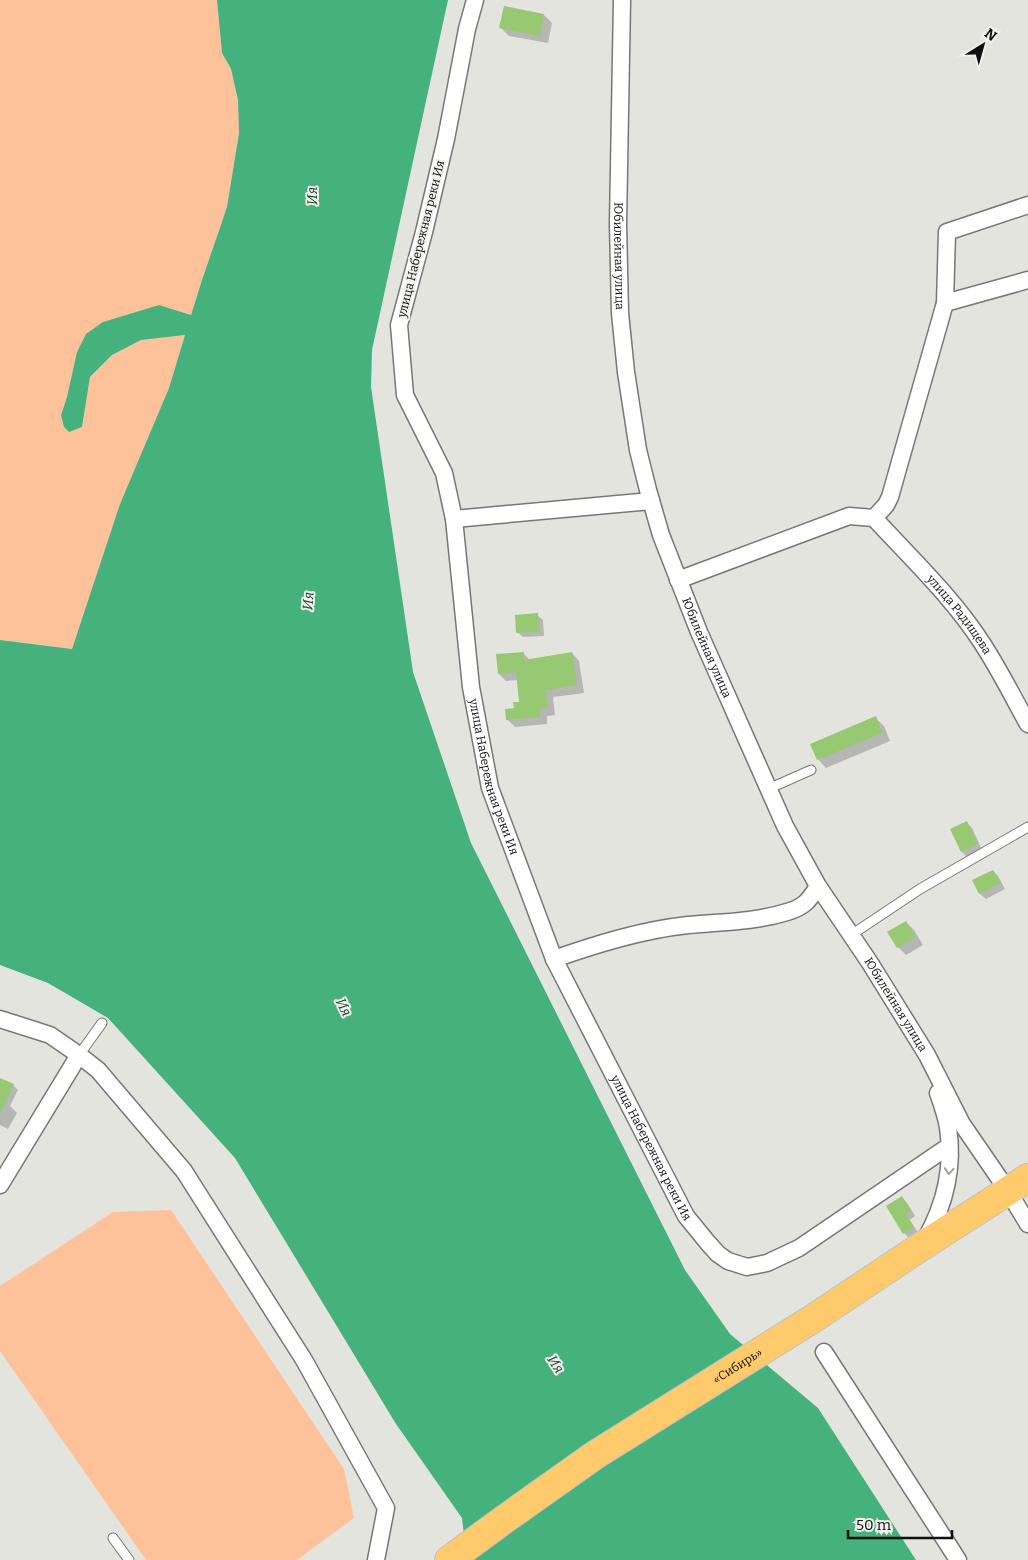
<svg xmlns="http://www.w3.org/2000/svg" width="1028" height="1560" font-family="Bitter,serif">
<rect width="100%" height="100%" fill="#e4e4df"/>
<!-- green -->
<path fill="#fec29b" d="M0 0H217L222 53 231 69 238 100 239 133 227 207 202 280 191 315 159 305 103 322 67 397 61 415 82 427 90 377 112 355 141 340 185 335 169 388 120 504 72 649 0 640Z
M171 1210 344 1469 354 1518 297 1560H146L0 1351V1286L113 1212Z"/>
<!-- water -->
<path fill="#45b17c" d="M217 0H448L372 350 371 387 413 672 471 843 685 1270 730 1334 818 1408 916 1560H467L462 1518 396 1424 235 1158 108 1018 48 983 0 965V640L72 649 120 504 169 388 185 335 141 340 112 355 90 377 82 427 69 432 64 427 61 415 67 397 77 352 86 334 103 322 159 305 191 315 202 280 227 207 239 133 238 100 231 69 222 53Z"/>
<!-- shadow -->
<path fill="#0003" d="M544 15 552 23 548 43 509 36 501 28Z
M537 615 543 620 544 636 523 637 517 632Z
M523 653 530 660 572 653 579 661 584 693 553 697 555 715 547 716V724L515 727 507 719 520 703 518 680 506 681 499 674Z
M875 718 884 726 890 741 826 768 818 759Z
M966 822 972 828 982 850 967 857 962 852 951 830Z
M993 871 998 876 1005 889 986 899 980 894 974 881Z
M906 922 914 930 923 945 906 955 898 947Z
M0 1079 13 1085 18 1090 10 1106 17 1113 8 1129 0 1125Z
M902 1197 907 1203 915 1216 910 1220 918 1233 909 1238 904 1233Z"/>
<!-- building -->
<path fill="#97c872" d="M504 6 544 14 540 36 499 28Z
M538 613 539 631 516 633 515 615Z
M524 652V660L572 652 577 685 546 690 548 708 540 709V717L506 720 505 709 514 708 513 702H519L516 672 498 674 496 654Z
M876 716 882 733 817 760 810 744Z
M967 821 978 844 961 852 950 829Z
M993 870 1001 883 979 894 972 880Z
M906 921 916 937 897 948 887 932Z
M0 1078 14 1084 0 1113Z
M902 1196 911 1211 906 1214 914 1227 903 1234 886 1206Z"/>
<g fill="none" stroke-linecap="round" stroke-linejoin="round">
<defs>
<path id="lane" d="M768 789 811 770
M851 935 920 889 1028 827
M79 1055 102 1023
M113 1538 129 1560"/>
<g id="street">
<path id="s1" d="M475 0 467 29 446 139 424 232 399 325 405 395 444 473 454 519 471 687 490 788 554 959 686 1216 708 1243 718 1254 728 1261 747 1267 767 1263 799 1248 949 1146"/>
<path id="s2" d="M622 0 618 224 620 313 626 372 638 450 648 490 661 535 699 632 785 826 818 886 870 963 927 1055 962 1124 1008 1191 1028 1224"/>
<path d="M945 303 1028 280"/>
<path id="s3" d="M874 518C911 558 952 597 982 643 999 669 1013 697 1028 724"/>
<path d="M454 519 651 501"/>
<path d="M678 580 849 516 874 518 886 505 890 497 945 303 947 232 1028 205"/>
<path d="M554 959C597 944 642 930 688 925 721 922 755 922 787 912 804 907 809 901 818 886"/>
<path d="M0 1019 50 1035 79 1055 98 1070 184 1171 304 1360 386 1508 376 1560"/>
<path d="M0 1185 79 1055"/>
<path d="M925 1240C945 1205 954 1167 948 1127 946 1116 942 1104 938 1093"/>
<path d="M824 1352 958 1560"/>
</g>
<g id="highway">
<path id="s4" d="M449 1560 502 1521 595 1455 814 1318 922 1246 1028 1178"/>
</g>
</defs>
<!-- lane casing -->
<use href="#lane" stroke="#777773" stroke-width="11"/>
<!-- street casing -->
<use href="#street" stroke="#777773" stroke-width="19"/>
<!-- highway casing -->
<use href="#highway" stroke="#c1c1c0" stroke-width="30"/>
<!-- lane -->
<use href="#lane" stroke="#fff" stroke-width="9"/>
<!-- street -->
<use href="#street" stroke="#fff" stroke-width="16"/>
<!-- highway -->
<use href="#highway" stroke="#feca6b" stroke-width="28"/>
</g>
<!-- one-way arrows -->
<defs><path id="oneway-chevron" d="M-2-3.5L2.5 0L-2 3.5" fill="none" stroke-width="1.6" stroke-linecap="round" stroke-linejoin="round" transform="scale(1.25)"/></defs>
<use stroke="#9f9f9f" href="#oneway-chevron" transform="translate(949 1171) rotate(94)"/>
<g text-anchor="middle" stroke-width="4" stroke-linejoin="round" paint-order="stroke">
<!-- street labels -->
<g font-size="12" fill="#0f0f0e" stroke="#f1f1ec">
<text transform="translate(421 239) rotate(-76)" y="4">улица Набережная реки Ия</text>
<text dy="4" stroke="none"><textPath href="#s2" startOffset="256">Юбилейная улица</textPath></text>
<text dy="4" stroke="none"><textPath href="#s3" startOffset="129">улица Радищева</textPath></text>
<text dy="4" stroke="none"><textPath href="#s2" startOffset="661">Юбилейная улица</textPath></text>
<text dy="4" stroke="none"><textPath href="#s1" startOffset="800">улица Набережная реки Ия</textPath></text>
<text dy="4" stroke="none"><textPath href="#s2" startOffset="1066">Юбилейная улица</textPath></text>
<text dy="4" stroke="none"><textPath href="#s1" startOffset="1205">улица Набережная реки Ия</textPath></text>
<text dy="4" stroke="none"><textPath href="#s4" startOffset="348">«Сибирь»</textPath></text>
</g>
<!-- water labels -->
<g font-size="14" font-style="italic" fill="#16422d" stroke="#f1f1ec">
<text transform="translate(312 196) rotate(-92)" y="5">Ия</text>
<text transform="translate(308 601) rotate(-86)" y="5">Ия</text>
<text transform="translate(344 1007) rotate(63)" y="5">Ия</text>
<text transform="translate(556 1364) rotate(56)" y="5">Ия</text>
</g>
</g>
<!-- north arrow -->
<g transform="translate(983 45) rotate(37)" stroke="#f1f1ec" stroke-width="4" paint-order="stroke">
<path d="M0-4L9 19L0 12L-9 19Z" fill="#0f0f0e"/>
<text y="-8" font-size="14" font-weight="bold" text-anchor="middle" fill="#0f0f0e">N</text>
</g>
<!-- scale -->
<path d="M848 1530v8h104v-8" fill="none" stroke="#0f0f0e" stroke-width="2.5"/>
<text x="856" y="1530" font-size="15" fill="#0f0f0e" stroke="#f1f1ec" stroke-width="4" paint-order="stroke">50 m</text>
</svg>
